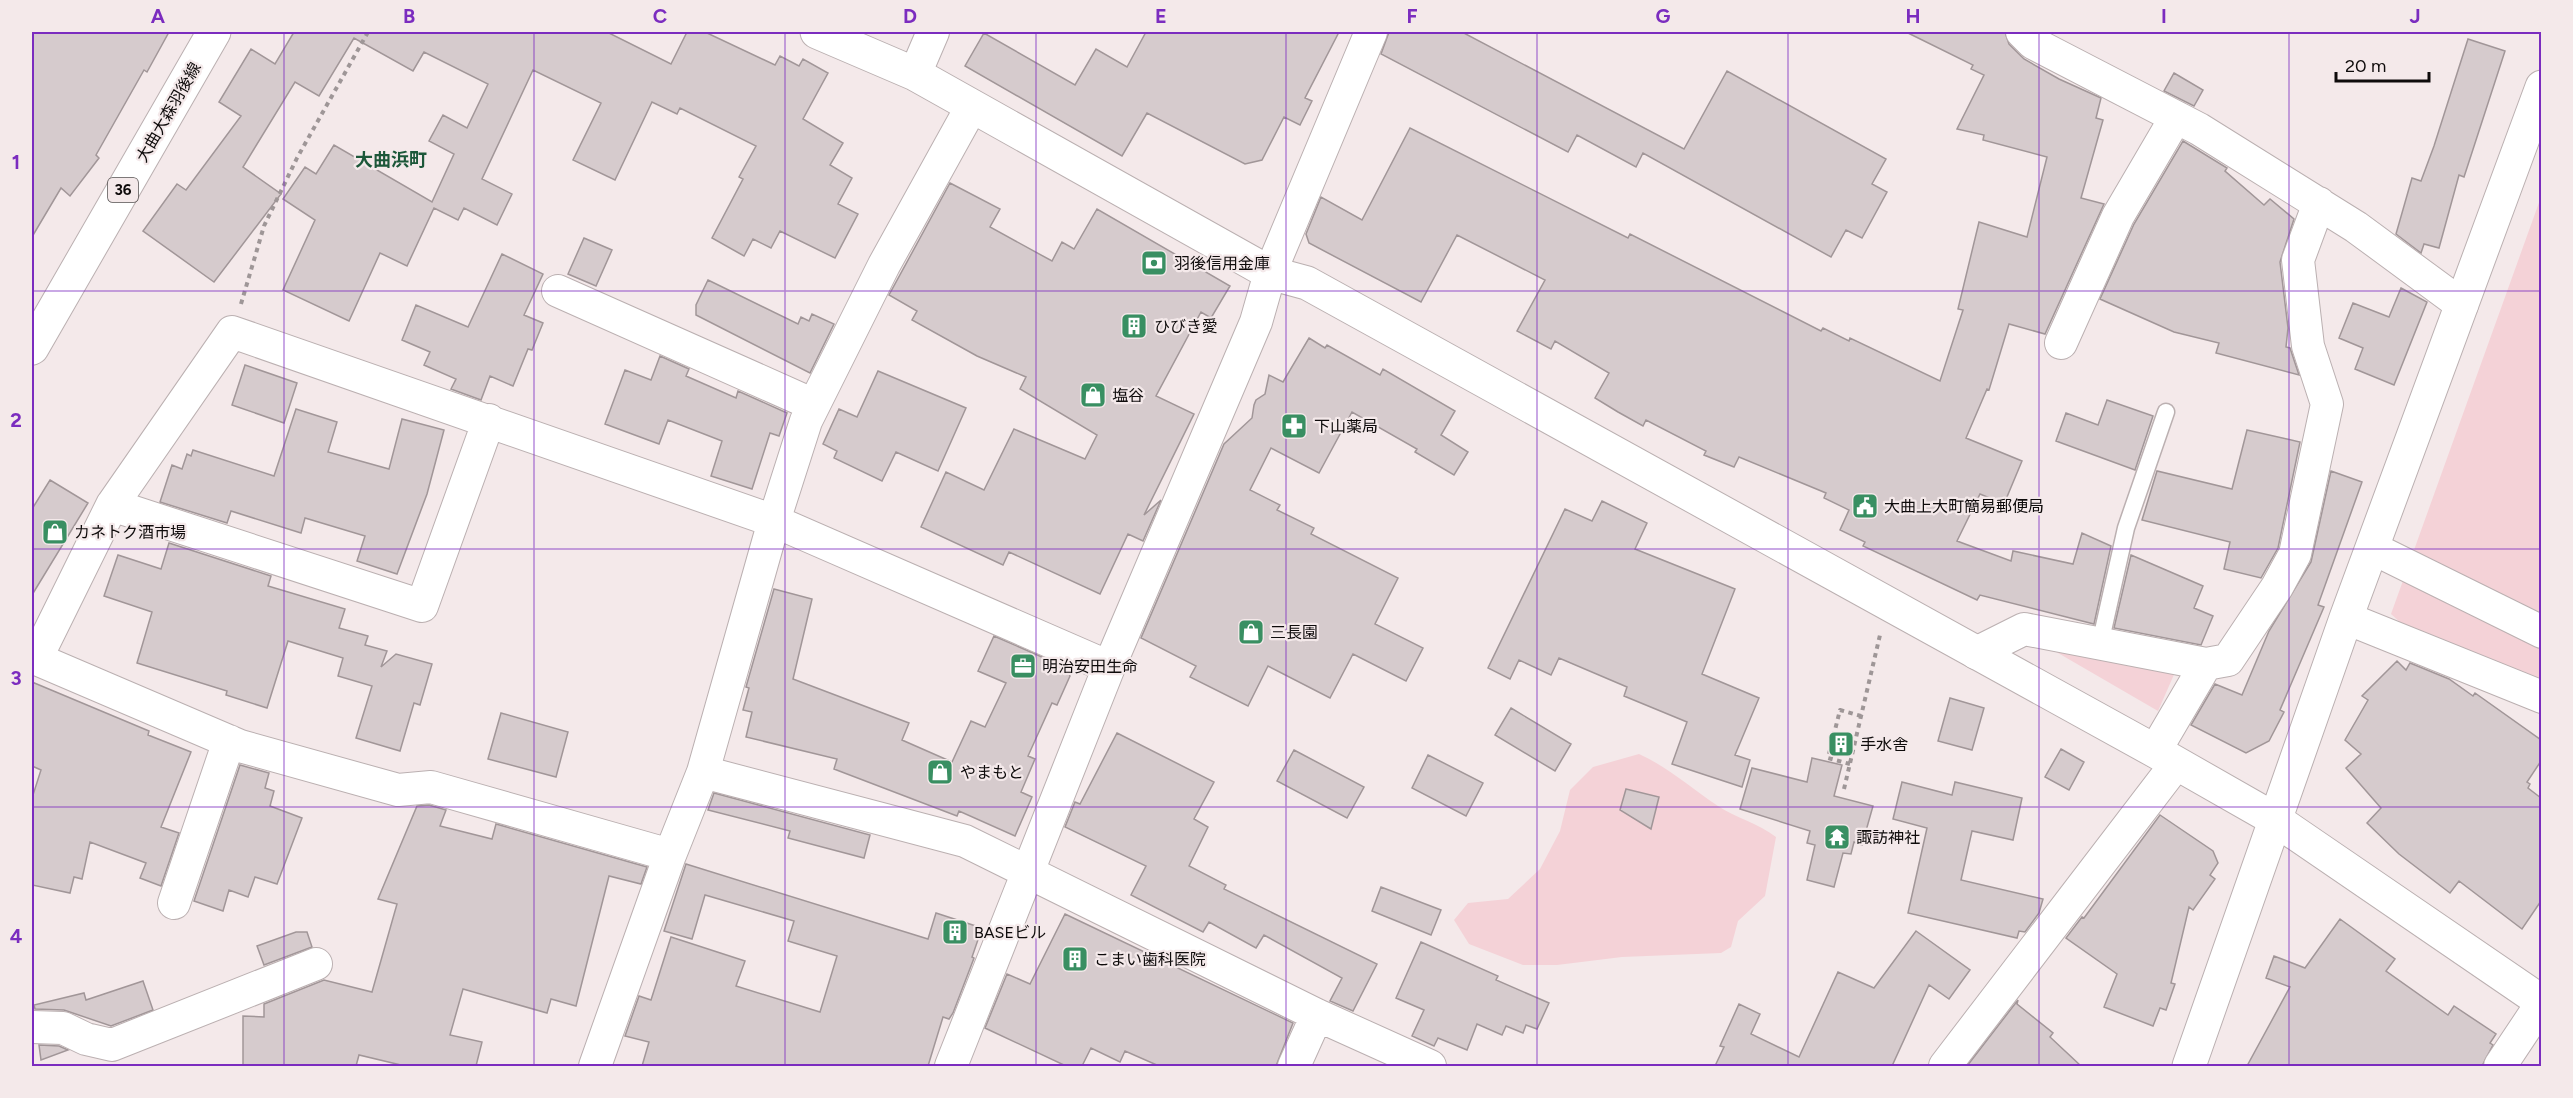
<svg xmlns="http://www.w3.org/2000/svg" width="2573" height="1098" font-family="Figtree,'Noto Sans JP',sans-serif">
<rect width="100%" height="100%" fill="#f4e9ea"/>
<!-- green -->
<path fill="#f4d2d7" d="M2541 197V683L2402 624 2391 614Z
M2046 646 2176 670 2158 711Z
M1639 754C1668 767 1691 788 1718 806 1736 818 1758 823 1776 837L1765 896 1738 921 1731 947 1721 953 1622 957 1557 965H1523L1469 944 1454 920 1468 903 1508 899 1540 869 1560 831 1570 790 1593 767Z"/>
<!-- building -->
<path fill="#d6cbcd" stroke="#a19698" stroke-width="1.5" d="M32 32H169L147 72 144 70 96 155 99 158 70 196 61 188 32 237Z
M294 32H607L671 64 687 32H705L775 65 780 56 799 66 803 59 828 73 803 119 843 143 830 165 852 178 838 204 858 214 835 258 780 231 771 248 753 239 744 256 712 238 743 179 739 177 756 146 680 108 677 114 652 102 615 180 573 160 601 103 533 70 482 179 512 194 497 225 464 208 458 220 434 208 407 266 380 253 349 321 283 290 315 220 283 199 305 167 316 174 334 145 432 202 454 154 429 141 443 115 467 128 488 84 424 52 413 71 354 38 319 96 295 82 243 167 281 194 214 282 143 231 177 184 186 190 241 116 219 102 251 49 275 64Z
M1146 32H1339L1305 98 1312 101 1300 125 1284 117 1262 160 1245 164 1147 113 1122 156 965 66 984 33 1075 85 1096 49 1127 67Z
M1389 32H1462L1684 149 1727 71 1886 159 1872 184 1887 192 1862 238 1846 230 1831 257 1643 153 1636 167 1577 135 1568 152 1381 54Z
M1906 32H2005L2009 44 2024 59 2059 79 2101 98 2096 118 2103 120 2081 198 2104 204 2045 334 2009 324 1989 390 1987 389 1966 438 2022 461 2004 504 1980 494 1957 541 2011 561 2013 551 2073 564 2082 533 2111 546 2094 624 1980 595 1977 600 1863 546 1865 542 1840 530 1849 510 1824 498 1826 493 1739 457 1734 467 1704 455 1706 451 1646 420 1643 426 1618 412 1595 398 1609 373 1555 341 1551 349 1517 331 1545 280 1457 235 1421 302 1309 243 1306 234 1321 197 1362 220 1410 128 1628 238 1630 234 1821 331 1823 328 1849 341 1850 338 1940 381 1963 310 1958 309 1979 222 2027 237 2047 157 1983 140 1984 135 1957 129 1984 75 1971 69 1973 65Z
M2468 39 2505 51 2464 177 2459 175 2439 248 2424 244 2421 253 2396 234 2412 178 2421 181 2434 146Z
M2174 73 2203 90 2194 106 2164 91Z
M2183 141 2227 168 2225 171 2264 205 2270 199 2294 219 2280 262 2288 328 2286 347 2290 348 2299 375 2216 353 2219 343 2174 332 2100 299 2134 224Z
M950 183 1000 209 990 227 1052 261 1062 242 1074 249 1097 209 1230 286 1211 318 1201 312 1156 396 1194 414 1144 515 1161 500 1143 541 1128 534 1100 594 1009 552 1003 565 921 527 946 472 984 490 1014 429 1085 459 1097 435 1020 389 1026 377 977 356 912 320 917 311 889 295Z
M584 238 612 250 596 286 568 274Z
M502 254 543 274 524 315 543 323 532 350 528 349 513 386 490 376 481 400 451 389 456 379 424 365 430 352 402 340 416 305 468 327Z
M708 280 798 324 801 317 809 321 812 314 834 324 810 373 696 315V305Z
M2401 288 2427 302 2394 385 2355 369 2363 348 2339 338 2353 303 2389 317Z
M1309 338 1325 348 1327 345 1380 375 1383 369 1455 411 1441 435 1468 452 1454 475 1415 452 1417 449 1352 412 1319 473 1271 448 1250 490 1280 505 1277 510 1314 528 1311 534 1398 578 1375 624 1423 648 1406 681 1353 654 1330 698 1268 666 1248 706 1190 677 1196 666 1141 638 1224 444 1252 418 1254 405 1256 400 1265 394 1269 375 1283 382Z
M660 356 689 369 686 376 736 398 738 391 787 413 779 436 770 433 752 489 711 476 722 441 668 420 659 444 605 424 625 370 651 380Z
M245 365 297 383 284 423 232 405Z
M878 371 966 408 938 471 896 452 882 481 834 458 837 451 823 444 839 409 857 417Z
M2107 400 2153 416 2135 470 2056 441 2066 413 2098 425Z
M296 409 337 422 328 452 389 469 402 419 444 430 427 494 397 574 357 561 365 536 305 518 301 533 231 511 227 523 160 502 172 465 182 469 187 454 191 456 193 450 274 476Z
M2247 430 2300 442 2278 548 2261 578 2224 569 2230 542 2142 520 2157 471 2232 489Z
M2331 471 2362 482 2318 605 2324 607 2280 710 2284 712 2269 741 2246 753 2191 725 2215 684 2242 695 2269 631 2311 562Z
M50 480 88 503 32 595V509Z
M1602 501 1647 523 1635 549 1735 589 1702 674 1759 698 1735 755 1750 760 1742 787 1672 764 1687 722 1624 696 1627 687 1559 658 1551 675 1519 660 1510 679 1488 668 1565 509 1592 521Z
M169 543 271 576 268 586 345 609 339 628 368 636 365 645 387 651 381 667 396 654 432 664 420 705 414 703 400 751 356 738 372 686 338 676 343 658 288 641 267 708 226 695 227 691 137 663 152 612 104 596 118 555 161 569Z
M2131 555 2203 586 2194 608 2213 616 2201 645 2114 628Z
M774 589 812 599 793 679 909 723 902 740 952 762 971 721 985 727 1006 683 978 671 994 636 1067 668 1070 676 1057 705 1052 703 1028 756 1035 759 1021 792 1032 797 1015 836 959 811 957 816 834 769 837 759 746 737 752 712 743 710 749 688 746 687Z
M2397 661 2406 670 2410 663 2449 679 2473 696 2475 693 2541 740V761L2527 782 2530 784 2528 788 2541 798V901L2522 929 2459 881 2450 893 2399 854 2367 823 2381 808 2346 768 2361 754 2345 740 2368 700 2362 696Z
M32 682 149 731 148 735 191 752 161 827 179 833 161 886 140 878 146 863 90 842 82 879 74 877 70 893 32 885V798L41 770 32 766Z
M1950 698 1984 708 1972 750 1938 741Z
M1511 708 1571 744 1555 771 1495 735Z
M501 713 568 732 556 777 488 759Z
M1117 733 1214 782 1194 819 1208 827 1189 866 1226 885 1224 889 1377 964 1353 1011 1330 1001 1342 978 1264 935 1256 948 1209 922 1203 932 1131 895 1146 866 1065 827 1075 802 1080 804Z
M2061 749 2084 762 2069 790 2045 777Z
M1294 750 1364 787 1347 818 1277 781Z
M1428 755 1483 783 1466 816 1412 788Z
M1812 758 1842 765 1834 796 1873 806 1862 845 1854 842 1851 854 1843 853 1834 887 1807 880 1815 845 1807 843 1810 831 1740 809 1752 768 1807 782Z
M240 765 269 773 265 788 274 791 270 806 302 818 277 884 255 877 248 897 229 890 223 911 194 901Z
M1902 782 1952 795 1955 782 2022 798 2013 840 1972 831 1961 880 2043 899 2039 913 2025 932 2019 931 2017 938 1908 913 1927 828 1893 819Z
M1626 789 1659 797 1651 829 1620 810Z
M714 793 870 835 864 858 788 838 790 831 708 810Z
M429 805 446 810 440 826 492 839 496 824 647 867 641 884 609 876 576 1006 551 999 547 1013 463 989 450 1035 482 1042 476 1066H405L359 1055 356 1066H243V1016L264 1017V1004L324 980 372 992 397 904 378 899 417 806Z
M2160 815 2213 851 2218 863 2210 875 2215 879 2193 910 2189 907 2171 983 2175 984 2166 1010 2160 1008 2153 1026 2104 1007 2117 974 2066 938 2082 917 2084 918Z
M686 864 928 939 936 913 982 928 972 957 974 958 953 1013 949 1019 943 1017 928 1066H642L649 1042 625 1036 639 996 651 1000 671 937 745 961 736 986 820 1012 837 956 788 941 794 921 705 895 692 939 664 931Z
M1381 887 1441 910 1431 935 1372 911Z
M1065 914 1293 1023 1276 1066H1159L1125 1051 1120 1062 1091 1048 1082 1066H1066L985 1028 1007 974 1030 984Z
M2340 919 2395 959 2386 971 2448 1015 2454 1006 2496 1034 2490 1043 2493 1045 2482 1066H2247L2290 987 2266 978 2274 956 2305 968Z
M1916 931 1970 970 1949 999 1929 985 1892 1066H1715L1724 1047 1720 1046 1739 1004 1760 1014 1751 1034 1799 1057 1838 972 1874 988Z
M296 932H307L312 947 264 965 257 946Z
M1421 942 1498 976 1496 980 1549 1003 1537 1029 1526 1025 1523 1033 1506 1026 1502 1035 1477 1024 1467 1050 1438 1038 1434 1046 1412 1036 1424 1010 1396 998Z
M143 981 153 1010 111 1026 64 1010 35 1009 34 1005 84 993 86 1000Z
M2018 1000 2017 1004 2053 1033 2050 1037 2081 1066H1967Z
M39 1045 59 1046 68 1050 41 1060Z"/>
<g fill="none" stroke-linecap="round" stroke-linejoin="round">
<defs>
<path id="lane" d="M2100 644 2126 528 2166 412"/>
<path id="street" d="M2022 32 2033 43 2199 129 2356 227 2462 305
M915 74 933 32
M558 291 814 405
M2061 343 2118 216 2176 117
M112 505 422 606 489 420
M2372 548 2542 632
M2346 618 2542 697
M1976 653 2024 629 2206 664 2155 751
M32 657 240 746 398 790 431 787 670 855
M36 659 112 505 232 332 774 521 1109 667
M2206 664 2228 660 2277 587 2295 554 2327 404 2308 346 2298 260 2319 203
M703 772 965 841 1317 1015 1430 1066
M174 903 229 741
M32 1027 63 1028 86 1039 112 1045 316 964
M595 1066 670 855 703 772 774 521 806 421 884 265 972 106
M951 1066 1109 667 1256 322 1270 273 1371 32
M1294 1066 1317 1015
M1945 1066 2176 764
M2500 1066 2542 1003"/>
<path id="secondary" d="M817 32 915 74 1270 273 1307 283 2155 751 2276 820 2542 1002
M2189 1066 2346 618 2542 87"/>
<path id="primary" d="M32 348 214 32"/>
</defs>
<!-- lane casing -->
<use href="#lane" stroke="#bbb0b1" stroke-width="19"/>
<!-- street casing -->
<use href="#street" stroke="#bbb0b1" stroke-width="34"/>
<!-- secondary casing -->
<use href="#secondary" stroke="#bbb0b1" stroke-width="35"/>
<!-- primary casing -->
<use href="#primary" stroke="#bbb0b1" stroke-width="35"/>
<!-- path -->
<path stroke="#9e9697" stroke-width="4" stroke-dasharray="4.5 4.5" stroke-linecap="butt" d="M241 304 264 226 297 158 368 32
M1850 764 1828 758 1840 710 1861 716
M1844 789 1880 635"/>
<!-- lane -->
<use href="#lane" stroke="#fff" stroke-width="16"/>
<!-- street -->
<use href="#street" stroke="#fff" stroke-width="32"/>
<!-- secondary -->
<use href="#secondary" stroke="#fff" stroke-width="33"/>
<!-- primary -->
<use href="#primary" stroke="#fff" stroke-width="33"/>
</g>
<!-- grid -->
<path fill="none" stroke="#7b2cbf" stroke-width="1.5" stroke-opacity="0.55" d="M284 32V1066M534 32V1066M785 32V1066M1036 32V1066M1286 32V1066M1537 32V1066M1788 32V1066M2039 32V1066M2289 32V1066M32 291H2542M32 549H2542M32 807H2542"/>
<!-- icons -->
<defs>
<symbol id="bank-square" viewBox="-11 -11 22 22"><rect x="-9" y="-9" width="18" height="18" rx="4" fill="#398f62" stroke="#f4e9ea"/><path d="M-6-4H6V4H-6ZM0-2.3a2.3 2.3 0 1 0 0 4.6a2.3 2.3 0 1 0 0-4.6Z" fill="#fff"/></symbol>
<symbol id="building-square" viewBox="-11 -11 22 22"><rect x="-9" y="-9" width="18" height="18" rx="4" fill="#398f62" stroke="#f4e9ea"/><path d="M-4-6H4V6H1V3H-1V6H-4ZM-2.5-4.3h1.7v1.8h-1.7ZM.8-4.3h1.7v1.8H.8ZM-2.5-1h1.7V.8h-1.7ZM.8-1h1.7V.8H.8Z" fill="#fff"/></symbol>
<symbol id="shop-square" viewBox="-11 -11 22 22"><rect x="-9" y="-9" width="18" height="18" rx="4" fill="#398f62" stroke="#f4e9ea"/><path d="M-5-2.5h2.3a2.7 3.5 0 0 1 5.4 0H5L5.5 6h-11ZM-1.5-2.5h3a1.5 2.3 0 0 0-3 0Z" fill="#fff"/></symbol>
<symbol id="pharmacy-square" viewBox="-11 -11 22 22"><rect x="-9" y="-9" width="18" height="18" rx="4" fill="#398f62" stroke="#f4e9ea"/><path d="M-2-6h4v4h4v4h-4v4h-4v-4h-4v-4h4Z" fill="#fff"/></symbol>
<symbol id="civic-square" viewBox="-11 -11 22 22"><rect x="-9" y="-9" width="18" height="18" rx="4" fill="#398f62" stroke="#f4e9ea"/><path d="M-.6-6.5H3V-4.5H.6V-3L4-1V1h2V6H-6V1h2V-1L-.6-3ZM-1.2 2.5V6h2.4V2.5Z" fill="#fff"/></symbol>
<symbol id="office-square" viewBox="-11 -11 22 22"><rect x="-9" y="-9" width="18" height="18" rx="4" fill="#398f62" stroke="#f4e9ea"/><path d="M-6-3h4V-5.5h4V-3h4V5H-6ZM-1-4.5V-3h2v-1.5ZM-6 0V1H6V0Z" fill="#fff"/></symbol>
<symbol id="temple-square" viewBox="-11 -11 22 22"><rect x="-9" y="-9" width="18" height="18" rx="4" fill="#398f62" stroke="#f4e9ea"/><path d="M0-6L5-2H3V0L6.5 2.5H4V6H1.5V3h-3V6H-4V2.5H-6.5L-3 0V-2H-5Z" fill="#fff"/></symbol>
</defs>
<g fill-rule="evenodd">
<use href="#bank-square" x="1139" y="248" width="30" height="30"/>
<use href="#building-square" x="1119" y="311" width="30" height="30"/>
<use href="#shop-square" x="1078" y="380" width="30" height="30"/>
<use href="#pharmacy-square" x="1279" y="411" width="30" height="30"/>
<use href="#civic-square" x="1850" y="491" width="30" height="30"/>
<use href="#shop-square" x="40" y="517" width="30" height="30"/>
<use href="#shop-square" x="1236" y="617" width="30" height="30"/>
<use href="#office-square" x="1008" y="651" width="30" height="30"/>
<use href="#building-square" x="1826" y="729" width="30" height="30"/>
<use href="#shop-square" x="925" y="757" width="30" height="30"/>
<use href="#temple-square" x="1822" y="822" width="30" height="30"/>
<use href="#building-square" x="940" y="917" width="30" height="30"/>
<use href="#building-square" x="1060" y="944" width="30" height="30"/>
</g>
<g text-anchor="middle" stroke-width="4.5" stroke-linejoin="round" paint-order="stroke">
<!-- shield labels -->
<rect fill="#f4e9ea" stroke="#534e4e" stroke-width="1.5" x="108" y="178" width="30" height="24" rx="4.5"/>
<g font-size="15" font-weight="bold" fill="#0e0b0b">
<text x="123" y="195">36</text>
</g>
<!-- street labels -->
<g font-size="16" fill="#0e0b0b" stroke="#f4e9ea">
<text transform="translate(168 112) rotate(-60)" y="6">大曲大森羽後線</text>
</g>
<!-- poi labels -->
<g font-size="16" fill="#0e0b0b" stroke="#f4e9ea" text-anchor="start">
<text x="1174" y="269">羽後信用金庫</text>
<text x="1154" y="332">ひびき愛</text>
<text x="1112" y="401">塩谷</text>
<text x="1314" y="432">下山薬局</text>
<text x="1884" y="512">大曲上大町簡易郵便局</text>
<text x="74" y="538">カネトク酒市場</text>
<text x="1270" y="638">三長園</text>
<text x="1042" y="672">明治安田生命</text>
<text x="1860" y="750">手水舎</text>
<text x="960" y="778">やまもと</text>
<text x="1856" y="843">諏訪神社</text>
<text x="974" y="938">BASEビル</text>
<text x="1094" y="965">こまい歯科医院</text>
</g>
<!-- neighbourhood labels -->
<g font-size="18" font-weight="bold" fill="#1c5739" stroke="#f4e9ea">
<text x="391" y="166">大曲浜町</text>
</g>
</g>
<!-- border -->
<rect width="2573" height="1098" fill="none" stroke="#f4e9ea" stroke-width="66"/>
<!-- scale -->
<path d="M2336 72v9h93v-9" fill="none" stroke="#0e0b0b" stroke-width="3"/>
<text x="2345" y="72" font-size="18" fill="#0e0b0b" stroke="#f4e9ea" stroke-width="4.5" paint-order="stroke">20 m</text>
<rect x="33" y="33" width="2507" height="1032" fill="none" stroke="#7b2cbf" stroke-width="2"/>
<g font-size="20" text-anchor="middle" font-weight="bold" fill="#7b2cbf">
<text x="158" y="23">A</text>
<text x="409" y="23">B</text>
<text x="660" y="23">C</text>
<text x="910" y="23">D</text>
<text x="1161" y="23">E</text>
<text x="1412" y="23">F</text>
<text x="1663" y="23">G</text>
<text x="1913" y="23">H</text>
<text x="2164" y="23">I</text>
<text x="2415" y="23">J</text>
<text x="16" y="169">1</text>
<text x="16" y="427">2</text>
<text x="16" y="685">3</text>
<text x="16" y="943">4</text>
</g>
</svg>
